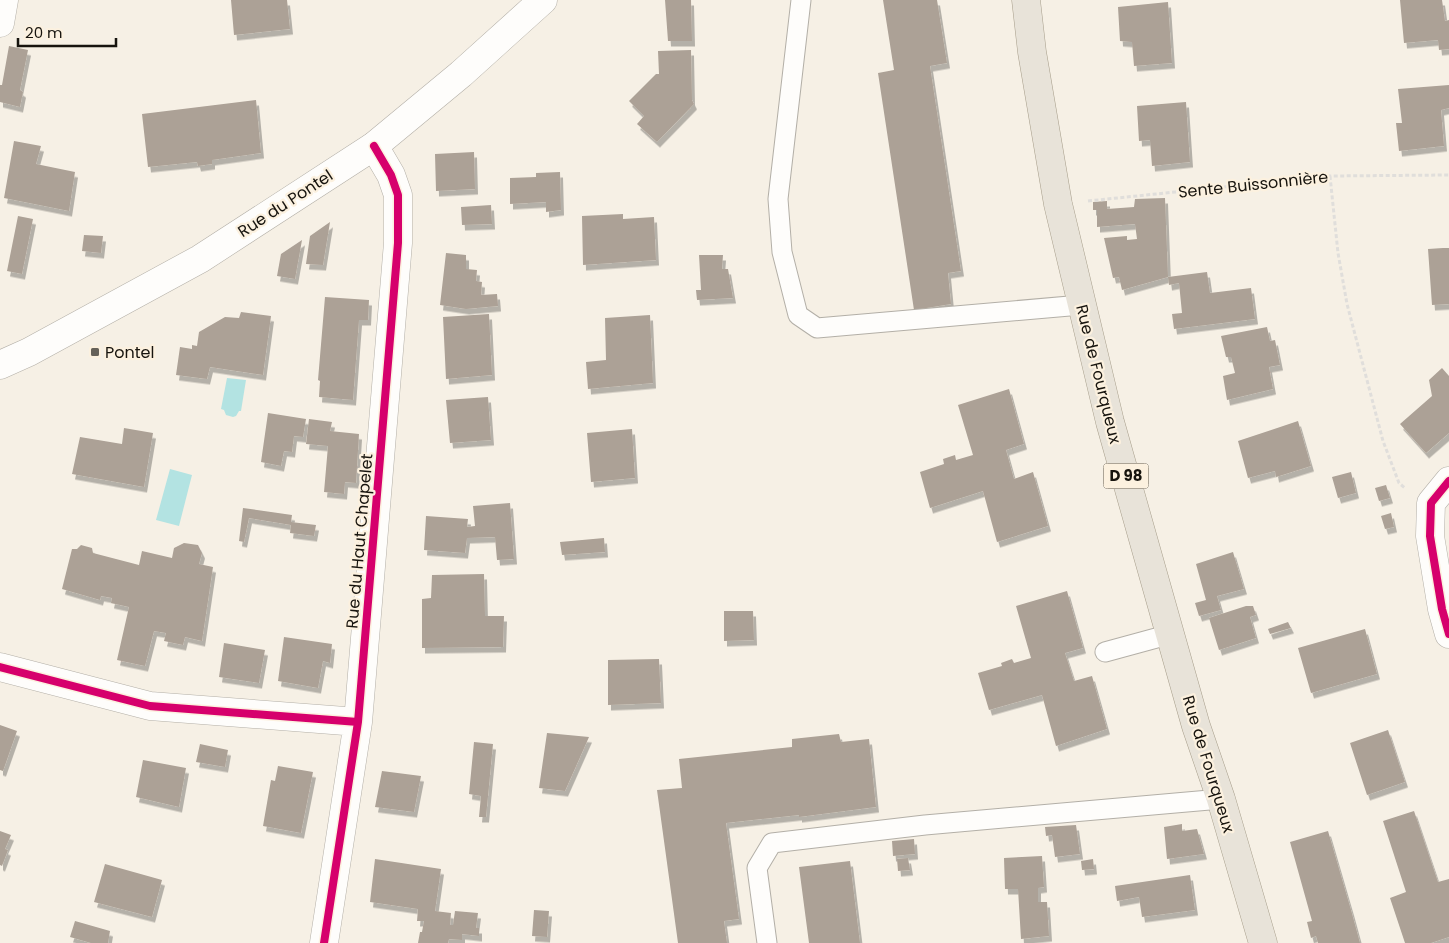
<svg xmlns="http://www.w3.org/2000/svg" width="1449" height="943" font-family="Poppins,sans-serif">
<defs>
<filter id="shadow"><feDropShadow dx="3" dy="5.5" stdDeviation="0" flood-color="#0004"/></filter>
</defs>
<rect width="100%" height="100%" fill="#f6f0e5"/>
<!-- water -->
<path fill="#b3e3e2" d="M227 378 246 380 241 411H239L236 416 233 417 226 415 224 410 221 409Z
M170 469 192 475 179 526 156 520Z"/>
<!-- building -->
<path fill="#aca196" filter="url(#shadow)" d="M231 0H287L290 29 234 35Z
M665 0H691L692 41H668Z
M883 0H937L947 63 930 66 961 271 948 273 951 304 914 310 878 73 894 70Z
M1400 0H1442L1445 21 1449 20V49L1439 50 1438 40 1404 43Z
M1168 2 1172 63 1134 66 1132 42 1120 41 1118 7Z
M9 46 28 50 20 90 23 92 20 107 0 102V85H2Z
M691 50 692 100 694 104 657 142 637 124 644 116 629 101 656 74H659L658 51Z
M1449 85V108L1441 110 1444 146 1399 151 1396 123H1402L1398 89Z
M256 100 261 153 212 160V164L198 166 197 162 148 167 142 114Z
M1186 102 1190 162 1152 166 1150 140 1139 141 1137 106Z
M14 141 41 146 36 164 75 172 69 211 4 198Z
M474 152 475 189 436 191 435 154Z
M560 172 561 210 546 212V202L510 204V178L536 177V173Z
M1165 198 1168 277 1122 290 1119 277 1113 278 1104 238 1127 236V240L1137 239 1135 224 1097 227V210H1093V202L1107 201V209L1134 207 1135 199Z
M491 205 492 224 462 225 461 207Z
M623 214V219L654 217 656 260 583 265 582 216Z
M18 216 33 219 22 274 7 271Z
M330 222 323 265 306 264 310 236Z
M84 235 103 236 101 253 82 251Z
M302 240 295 279 277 276 281 254Z
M1443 248H1449V304L1432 305 1428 249Z
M446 253 466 255V269L477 270 476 281 482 282 481 295 497 294 498 306 466 309 440 305Z
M699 255H723L722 269H728L733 298 697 300 696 290H701Z
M1207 272 1210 293 1251 288 1255 319 1174 329 1172 314 1182 313 1179 283 1169 285 1168 277Z
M325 297 369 300 368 320H359L353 400 319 397 320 381 318 380Z
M241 312 271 316 263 375 210 367 207 379 176 375 180 347 192 349V345L197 346 199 332 225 317 239 318Z
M489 314 492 375 446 379 443 317Z
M650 315 653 383 588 389 586 362 606 360 605 318Z
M1267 327 1270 341 1275 340 1280 365 1269 367 1273 389 1227 400 1223 376 1235 373 1231 357H1226L1221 336Z
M1442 368 1449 376V433L1426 453 1400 424 1432 396 1429 380Z
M1009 389 1024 444 1006 450 1014 479 1033 472 1048 526 997 542 983 491 930 508 920 472 944 464 943 459 955 455 956 460 973 455 958 405Z
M488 397 491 440 450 443 446 400Z
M268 413 306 419 303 437 294 436 292 452 284 451 281 466 261 462Z
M309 419 332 422 330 431 359 434 356 483 345 482 344 494 324 492 328 446 306 444Z
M1298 421 1311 466 1276 477 1275 471 1248 478 1238 441Z
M124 428 153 433 144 487 72 474 80 437 122 444Z
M632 429 635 478 591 482 587 433Z
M1351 472 1356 493 1338 498 1332 477Z
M1386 485 1390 498 1379 501 1375 488Z
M510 503 514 559 497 560 495 537 467 538 465 553 424 550 426 516 468 519 467 527 475 526 473 506Z
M243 508 292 515 291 522 316 525 314 536 290 533 291 525 249 518 244 542 239 541Z
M1391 513 1394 527 1385 529 1381 516Z
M604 538 605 552 562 555 560 542Z
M184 543 198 545 202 553 199 564 213 567 202 641 185 637 183 645 164 641 166 633 154 631 145 666 117 660 129 607 111 603 112 598 101 596 100 600 62 589 72 549H77L81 545 92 548 93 553 139 565 142 551 172 558 174 548Z
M1233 552 1244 589 1217 596 1221 610 1199 616 1195 603 1206 600 1196 564Z
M484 574 485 616H504L503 647 422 648V599L431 598 432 575Z
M1067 591 1083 648 1065 653 1074 681 1092 676 1107 729 1056 746 1042 695 989 710 978 673 1002 666 1001 663 1012 659 1014 663 1031 658 1016 606Z
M1246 606H1253L1256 615 1250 617 1256 638 1219 650 1209 618Z
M724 611H753L754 640 724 641Z
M1288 622 1291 628 1270 634 1268 629Z
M1365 629 1377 674 1311 693 1298 648Z
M284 637 332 644 330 663 323 661 318 688 278 681Z
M224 643 265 650 259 683 219 677Z
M659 659 661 703 608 705V660Z
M0 725 17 731 3 771 0 770Z
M1388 730 1405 782 1367 795 1350 743Z
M547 733 589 737 565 791 539 788Z
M839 734 841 742 869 739 876 807 799 817V815L726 823 739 919 724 921 727 943H678L657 790 682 788 679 759 792 747V739Z
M474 742 493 744 486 817H479L481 796 469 794Z
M200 744 228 750 225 767 196 762Z
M143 760 186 768 179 807 136 797Z
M278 766 313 772 301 833 263 826 271 780 275 781Z
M382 771 421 776 414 812 375 807Z
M1414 811 1438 882 1449 879V937L1431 943H1405L1390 898 1406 892 1383 821Z
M1182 824V831L1197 829 1204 854 1167 859 1164 827Z
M1076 825 1080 854 1055 857 1052 835 1046 836 1045 827Z
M0 831 11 835 5 849 8 850 2 866 0 865Z
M1328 831 1351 910 1360 943H1318L1316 936 1311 938 1307 922 1312 921 1290 842Z
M914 839 915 854 893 856 892 841Z
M1042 856 1044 887 1038 888V902H1047L1049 936 1021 939 1018 889H1005L1004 858Z
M908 858 910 870 898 871 897 859Z
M375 859 441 869 435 911 451 913 450 925H453L455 911 478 913 476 928H479V936L462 934V940L449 939 448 943H418L420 932H422L424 921H417L418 909 370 902Z
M1093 859 1094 869 1082 870 1081 861Z
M850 861 860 943H809L799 867Z
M105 864 162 880 152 917 94 902Z
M1190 875 1195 910 1142 917 1139 897 1117 901 1115 886Z
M534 910 549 911 547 937 532 936Z
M75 921 110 931 108 943H91L70 937Z"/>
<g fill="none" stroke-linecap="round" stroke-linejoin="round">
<defs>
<path id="lane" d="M801 0 778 199 782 252 798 315 817 328 1081 305
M1105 652 1171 634
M767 943 757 868 772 843 925 825 1221 799"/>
<path id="street" d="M0 23 4 0
M1449 481 1431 503 1430 536 1442 609 1449 634
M0 667 150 706 358 722
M324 943 358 722 398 243V195L391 175 374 146"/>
<path id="secondary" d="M0 365 29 352 200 259 374 146 461 74 543 0"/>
<path id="primary" d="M1026 0 1032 52 1058 204 1110 422 1196 726 1221 799 1263 943"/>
</defs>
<!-- lane casing -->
<use href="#lane" stroke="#b3afa7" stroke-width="21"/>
<!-- street casing -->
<use href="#street" stroke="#b3afa7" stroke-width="29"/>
<!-- secondary casing -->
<use href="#secondary" stroke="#b3afa7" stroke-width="29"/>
<!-- primary casing -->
<use href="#primary" stroke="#a79e8b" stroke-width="29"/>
<!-- path -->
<path stroke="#e0dedb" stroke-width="3" stroke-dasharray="4 2.5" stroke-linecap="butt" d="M1330 176 1338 253 1347 304 1383 441 1399 483 1405 488
M1088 201 1330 176 1449 175"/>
<!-- lane -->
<use href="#lane" stroke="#fefdfb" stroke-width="19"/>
<!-- street -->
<use href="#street" stroke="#fefdfb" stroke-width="28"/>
<!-- secondary -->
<use href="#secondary" stroke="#fefdfb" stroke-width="28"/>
<!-- primary -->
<use href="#primary" stroke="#e8e3d9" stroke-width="28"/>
<defs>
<path id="cycleway" d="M1449 481 1431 503 1430 536 1442 609 1449 634
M0 667 150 706 358 722
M324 943 358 722 398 243V195L391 175 374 146"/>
</defs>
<!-- cycleway casing -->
<use href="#cycleway" stroke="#fcf1df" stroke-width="11"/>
<!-- cycleway -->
<use href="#cycleway" stroke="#d6006c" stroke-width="8"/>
</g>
<!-- markers -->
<rect fill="#656159" stroke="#fcf1df" stroke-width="2" x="90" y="347" width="10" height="10" rx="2.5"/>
<g text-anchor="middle" stroke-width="4.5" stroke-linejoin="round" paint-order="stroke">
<!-- shield labels -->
<rect fill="#fcf1df" stroke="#5c564d" stroke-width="1" x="1103.5" y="463.5" width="45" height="25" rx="4"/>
<g font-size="15" font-weight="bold" fill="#17140e">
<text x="1126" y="481">D 98</text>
</g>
<!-- street labels -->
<g font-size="16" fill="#17140e" stroke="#fcf1df">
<text transform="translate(1253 184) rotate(-6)" y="6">Sente Buissonnière</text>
<text transform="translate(285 203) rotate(-33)" y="6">Rue du Pontel</text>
<text transform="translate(1099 374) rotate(76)" y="6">Rue de Fourqueux</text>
<text transform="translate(359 541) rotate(-85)" y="6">Rue du Haut Chapelet</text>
<text transform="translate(1209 764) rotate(73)" y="6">Rue de Fourqueux</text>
</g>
<!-- poi labels -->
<g font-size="16" fill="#17140e" stroke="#fcf1df" text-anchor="start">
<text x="105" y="358">Pontel</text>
</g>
</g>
<!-- scale -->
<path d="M18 38v8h98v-8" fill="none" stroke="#17140e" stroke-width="2.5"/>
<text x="25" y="38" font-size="15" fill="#17140e" stroke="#fcf1df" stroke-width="4" paint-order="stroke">20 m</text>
</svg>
